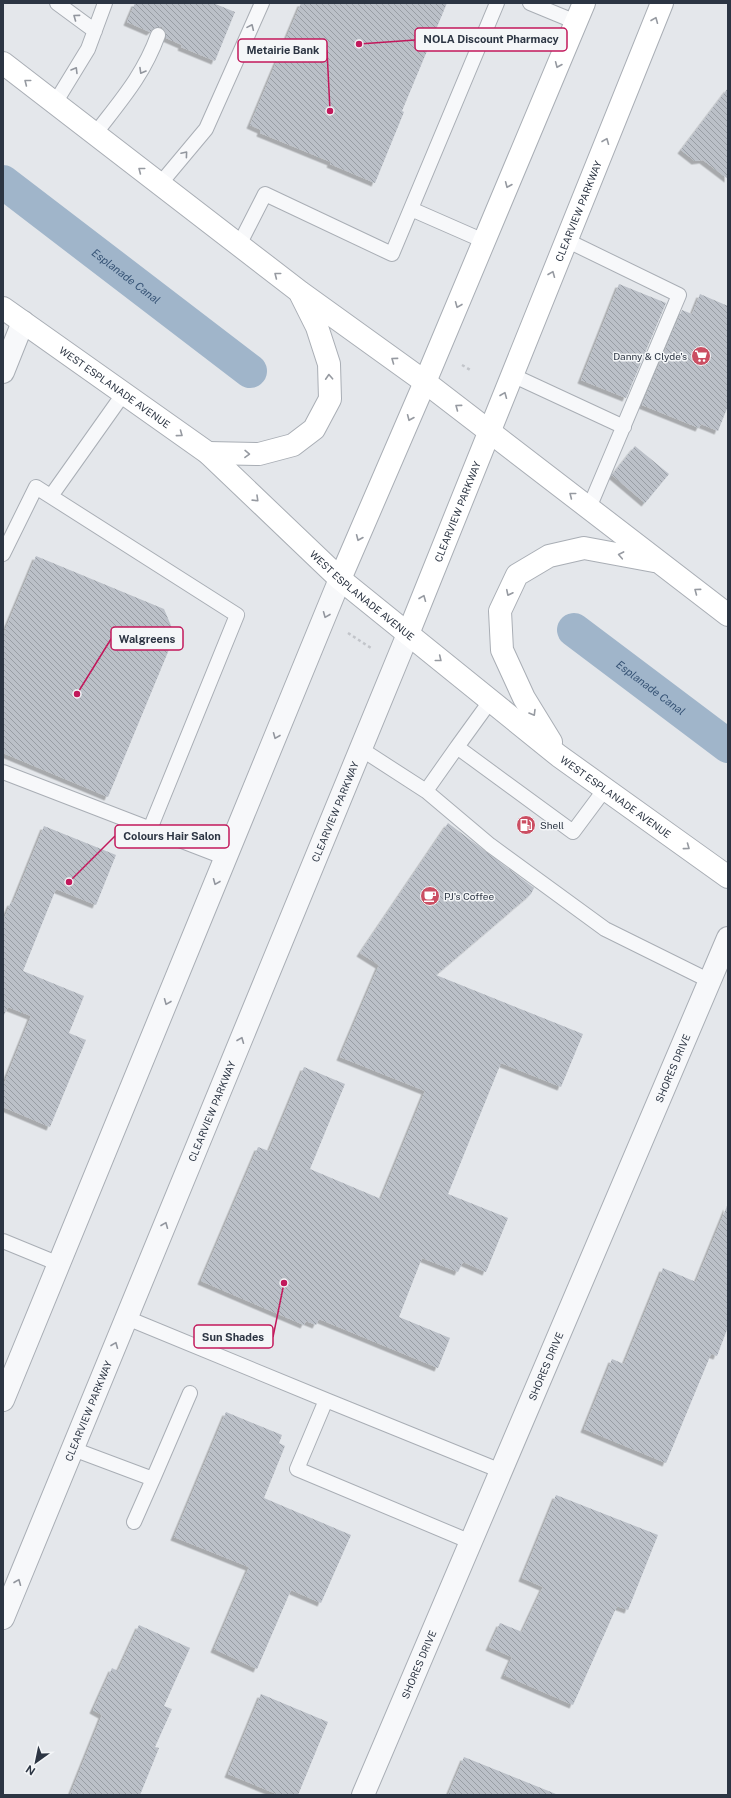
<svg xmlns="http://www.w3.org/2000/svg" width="731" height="1798" font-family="'Public Sans',sans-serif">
<defs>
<pattern id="building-back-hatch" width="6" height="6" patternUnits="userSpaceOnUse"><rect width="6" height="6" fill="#bbc0c8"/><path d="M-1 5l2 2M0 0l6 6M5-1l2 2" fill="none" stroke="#989da4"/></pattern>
<filter id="shadow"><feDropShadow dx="-3.5" dy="3.5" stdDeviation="0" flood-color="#0004"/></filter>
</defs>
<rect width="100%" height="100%" fill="#e4e7eb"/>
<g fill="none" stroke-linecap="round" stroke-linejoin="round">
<!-- canal -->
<g stroke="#a0b5ca" stroke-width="34">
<path id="s1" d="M3 182 250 371"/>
<path id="s2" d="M574 630 728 746"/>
</g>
</g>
<!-- building -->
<path fill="url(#building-back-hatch)" filter="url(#shadow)" d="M135 3H213L235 12 215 61 181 47 182 45 166 38V33L162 27H156L150 32 127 22Z
M301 3H447L402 111 404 112 375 183 330 164 331 162 260 133 261 130 250 125Z
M728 88V179L703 160 695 161 681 150Z
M619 284 666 303 626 398 581 380Z
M700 294 728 306V406L718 431 701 424 699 428 642 405 682 310 692 314Z
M635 446 669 474 645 503 612 475Z
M36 556 164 609 175 635 108 797 3 753V635Z
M448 823 534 888 531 894 436 975 583 1034 561 1087 501 1063 448 1194 508 1218 486 1272 463 1262 458 1272 422 1258 399 1317 450 1338 438 1368 319 1319 316 1325 306 1321 304 1325 201 1281 258 1147 269 1151 304 1067 345 1084 310 1169 381 1199 425 1091 340 1057 379 965 360 953Z
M44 826 116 855 96 905 56 889 23 971 84 996 69 1033 86 1040 50 1127 3 1107V1086L31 1016 8 1007 3 1017V921L11 902 13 903Z
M727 1206 728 1327 717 1356 711 1354 666 1463 584 1429 612 1359 624 1364 663 1268 696 1282Z
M226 1412 282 1435 279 1443 285 1446 264 1498 351 1535 321 1603 291 1590 257 1669 214 1649 249 1567 174 1537Z
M556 1495 658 1535 628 1610 617 1606 573 1705 504 1675 512 1657 489 1647 500 1623 522 1632 543 1587 522 1578Z
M139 1625 190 1648 164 1706 172 1709 155 1747 159 1748 140 1795H70L102 1715 93 1710 112 1668 118 1671Z
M261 1694 328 1722 298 1795H279L228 1774Z
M464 1757 556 1794 555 1795H448Z"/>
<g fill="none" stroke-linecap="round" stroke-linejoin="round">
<defs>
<path id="service" d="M57 3 95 31
M530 3 576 22
M55 103 88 49 105 3
M95 134C121 100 143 76 158 35
M160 184 206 129 262 3
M411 209 484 241
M566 240 679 295 589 508
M239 245 265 194 392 254 497 3
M512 375 624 427
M51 496 124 393
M3 554 36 487 237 615 150 829
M491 700 457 747 573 832 605 789
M361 749 426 791 457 747
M3 772 226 858
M426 791 490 845 605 929 710 981
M3 1241 59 1264
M127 1318 326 1400
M73 1449 153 1479 190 1393
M134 1522 153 1479
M471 1542 297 1469 326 1400 501 1471"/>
<g id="minor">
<path d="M3 372 23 322"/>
<path id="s3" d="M363 1795 728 938"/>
</g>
<g id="tertiary">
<path d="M3 1400 340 579"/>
<path id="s4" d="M3 1618 408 634"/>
</g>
<g id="secondary">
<path d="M3 63 300 292 425 382 728 615"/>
<path id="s5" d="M3 308 208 453 340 579 559 756 728 877"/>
<path d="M208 453 259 454 293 445 314 429 330 399 329 364 317 327 301 295"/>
<path d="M340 579 425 382 584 3"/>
<path id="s6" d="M408 634 662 3"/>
<path d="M551 742 524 698 502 650 500 611 517 575 549 556 584 548 654 561"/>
</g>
</defs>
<!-- service casing -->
<use href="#service" stroke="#a9aeb5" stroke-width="16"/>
<!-- minor casing -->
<use href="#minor" stroke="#a9aeb5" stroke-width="24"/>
<!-- tertiary casing -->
<use href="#tertiary" stroke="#a9aeb5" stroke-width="24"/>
<!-- secondary casing -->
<use href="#secondary" stroke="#a9aeb5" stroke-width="24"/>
<!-- path -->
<path stroke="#c2c5ca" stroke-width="2.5" stroke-dasharray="3 3" stroke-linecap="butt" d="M462 365 472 371
M348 633 371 648"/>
<!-- service -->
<use href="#service" stroke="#f7f8fa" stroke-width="14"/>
<!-- minor -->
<use href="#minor" stroke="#f7f8fa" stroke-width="22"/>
<!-- tertiary -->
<use href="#tertiary" stroke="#f7f8fa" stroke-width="22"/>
<!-- secondary -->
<use href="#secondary" stroke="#fff" stroke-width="22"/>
</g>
<!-- one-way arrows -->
<defs><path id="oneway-chevron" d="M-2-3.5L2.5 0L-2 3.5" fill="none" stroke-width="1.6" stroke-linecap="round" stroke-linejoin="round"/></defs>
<g stroke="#92969e">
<use href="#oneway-chevron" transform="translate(76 17) rotate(-144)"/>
<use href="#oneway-chevron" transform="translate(251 27) rotate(-66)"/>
<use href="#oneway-chevron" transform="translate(75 70) rotate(-59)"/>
<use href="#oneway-chevron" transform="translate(142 71) rotate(120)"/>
<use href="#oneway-chevron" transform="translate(185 154) rotate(-50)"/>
<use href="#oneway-chevron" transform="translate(326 615) rotate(112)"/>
<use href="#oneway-chevron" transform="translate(276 736) rotate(112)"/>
<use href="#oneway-chevron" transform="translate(216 882) rotate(112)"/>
<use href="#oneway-chevron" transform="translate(167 1002) rotate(112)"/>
<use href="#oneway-chevron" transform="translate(241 1040) rotate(-68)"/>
<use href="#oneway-chevron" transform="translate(165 1225) rotate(-68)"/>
<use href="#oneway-chevron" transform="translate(115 1345) rotate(-68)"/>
<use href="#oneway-chevron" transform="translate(18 1582) rotate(-68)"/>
</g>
<g stroke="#969aa1">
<use href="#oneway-chevron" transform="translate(655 20) rotate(-68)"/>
<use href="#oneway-chevron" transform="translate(558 65) rotate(113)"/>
<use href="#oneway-chevron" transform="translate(27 82) rotate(-142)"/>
<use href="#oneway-chevron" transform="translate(606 141) rotate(-68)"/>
<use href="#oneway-chevron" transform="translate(141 170) rotate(-142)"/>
<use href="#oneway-chevron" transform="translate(508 185) rotate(113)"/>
<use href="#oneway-chevron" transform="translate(552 274) rotate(-68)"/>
<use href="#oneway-chevron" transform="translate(277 275) rotate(-142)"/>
<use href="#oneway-chevron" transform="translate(458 305) rotate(112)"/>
<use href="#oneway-chevron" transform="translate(394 360) rotate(-144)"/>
<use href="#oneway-chevron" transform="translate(329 377) rotate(-93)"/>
<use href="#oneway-chevron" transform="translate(504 395) rotate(-68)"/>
<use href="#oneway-chevron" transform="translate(458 407) rotate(-143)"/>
<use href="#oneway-chevron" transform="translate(410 418) rotate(113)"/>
<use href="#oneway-chevron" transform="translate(180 434) rotate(36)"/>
<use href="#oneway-chevron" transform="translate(247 454) rotate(1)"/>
<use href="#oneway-chevron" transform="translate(572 495) rotate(-142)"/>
<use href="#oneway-chevron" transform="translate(256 499) rotate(44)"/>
<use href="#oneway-chevron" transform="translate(359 538) rotate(113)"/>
<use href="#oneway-chevron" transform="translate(621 555) rotate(-169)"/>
<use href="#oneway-chevron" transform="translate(697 591) rotate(-143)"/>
<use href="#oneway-chevron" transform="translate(509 593) rotate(116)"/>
<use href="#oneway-chevron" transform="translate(423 598) rotate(-68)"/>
<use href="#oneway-chevron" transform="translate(439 659) rotate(39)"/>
<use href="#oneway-chevron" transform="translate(533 713) rotate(59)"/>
<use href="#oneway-chevron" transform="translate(687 847) rotate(36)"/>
</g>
<!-- icons -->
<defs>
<symbol id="supermarket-disc" viewBox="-11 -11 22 22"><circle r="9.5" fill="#cb4e62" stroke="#f4f6f8"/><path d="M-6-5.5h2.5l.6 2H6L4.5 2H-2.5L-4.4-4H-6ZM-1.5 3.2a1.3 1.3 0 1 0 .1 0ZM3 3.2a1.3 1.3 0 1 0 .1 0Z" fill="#fff"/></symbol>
<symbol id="fuel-disc" viewBox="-11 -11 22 22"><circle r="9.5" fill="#cb4e62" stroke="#f4f6f8"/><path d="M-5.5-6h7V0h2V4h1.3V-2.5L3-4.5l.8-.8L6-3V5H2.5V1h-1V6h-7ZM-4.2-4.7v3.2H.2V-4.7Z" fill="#fff"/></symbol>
<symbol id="cafe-disc" viewBox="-11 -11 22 22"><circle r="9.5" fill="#cb4e62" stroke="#f4f6f8"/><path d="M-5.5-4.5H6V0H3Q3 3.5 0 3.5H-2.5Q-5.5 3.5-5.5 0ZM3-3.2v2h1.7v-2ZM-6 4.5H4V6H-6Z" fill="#fff"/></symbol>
</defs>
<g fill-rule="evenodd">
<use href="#supermarket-disc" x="690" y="345" width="22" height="22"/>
<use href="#fuel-disc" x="515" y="814" width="22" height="22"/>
<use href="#cafe-disc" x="419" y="885" width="22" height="22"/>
</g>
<g text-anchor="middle" stroke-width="3" stroke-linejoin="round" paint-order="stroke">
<!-- street labels -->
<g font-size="10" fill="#2c3543" stroke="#f4f6f8">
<text dy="4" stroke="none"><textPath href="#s6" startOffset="456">CLEARVIEW PARKWAY</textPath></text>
<text dy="4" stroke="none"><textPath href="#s5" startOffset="137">WEST ESPLANADE AVENUE</textPath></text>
<text dy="4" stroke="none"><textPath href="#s6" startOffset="132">CLEARVIEW PARKWAY</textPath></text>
<text dy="4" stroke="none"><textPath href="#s5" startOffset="461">WEST ESPLANADE AVENUE</textPath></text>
<text dy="4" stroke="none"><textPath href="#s5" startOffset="785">WEST ESPLANADE AVENUE</textPath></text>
<text dy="4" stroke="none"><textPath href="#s4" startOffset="872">CLEARVIEW PARKWAY</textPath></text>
<text dy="4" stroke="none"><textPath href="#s3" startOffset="790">SHORES DRIVE</textPath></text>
<text dy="4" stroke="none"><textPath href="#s4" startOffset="548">CLEARVIEW PARKWAY</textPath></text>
<text dy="4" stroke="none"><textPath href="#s3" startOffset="466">SHORES DRIVE</textPath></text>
<text dy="4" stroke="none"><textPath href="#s4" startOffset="224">CLEARVIEW PARKWAY</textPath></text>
<text dy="4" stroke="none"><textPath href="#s3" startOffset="142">SHORES DRIVE</textPath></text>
</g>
<!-- poi labels -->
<g font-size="10" fill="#2c3543" stroke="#f4f6f8" text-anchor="start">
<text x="687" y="360" text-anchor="end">Danny &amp; Clyde's</text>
<text x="540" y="829">Shell</text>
<text x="444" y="900">PJ's Coffee</text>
</g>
<!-- water labels -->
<g font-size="11" font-style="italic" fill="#375476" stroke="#f4f6f8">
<text dy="4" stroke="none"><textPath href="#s1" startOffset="155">Esplanade Canal</textPath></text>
<text dy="4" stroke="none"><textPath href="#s2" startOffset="96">Esplanade Canal</textPath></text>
</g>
</g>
<!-- callouts -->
<path fill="none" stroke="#c2185b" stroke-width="1.5" d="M359 44L415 40M330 111L327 50M77 694L111 639M69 882L115 836M284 1283L273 1337"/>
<g fill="#c2185b" stroke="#f4f6f8" stroke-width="1.5">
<circle cx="359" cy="44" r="4"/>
<circle cx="330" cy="111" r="4"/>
<circle cx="77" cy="694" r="4"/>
<circle cx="69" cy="882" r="4"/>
<circle cx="284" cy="1283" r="4"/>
</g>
<g fill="#f4f6f8" stroke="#c2185b" stroke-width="1.5">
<rect x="415" y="28" width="152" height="23" rx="4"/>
<rect x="238" y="39" width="89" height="23" rx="4"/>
<rect x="111" y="627" width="72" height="23" rx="4"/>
<rect x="115" y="825" width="114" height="23" rx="4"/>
<rect x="194" y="1325" width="79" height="23" rx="4"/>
</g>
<g font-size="11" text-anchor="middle" font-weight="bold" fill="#2c3543">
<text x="491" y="43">NOLA Discount Pharmacy</text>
<text x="283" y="54">Metairie Bank</text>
<text x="147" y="643">Walgreens</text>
<text x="172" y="840">Colours Hair Salon</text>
<text x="233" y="1341">Sun Shades</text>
</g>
<!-- border -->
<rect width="731" height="1798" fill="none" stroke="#2c3543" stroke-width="8"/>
<!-- north arrow -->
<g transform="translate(36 1762) rotate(213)" stroke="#f4f6f8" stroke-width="3" paint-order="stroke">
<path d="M0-3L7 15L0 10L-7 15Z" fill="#2c3543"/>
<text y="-6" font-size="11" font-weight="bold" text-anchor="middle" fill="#2c3543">N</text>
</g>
</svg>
